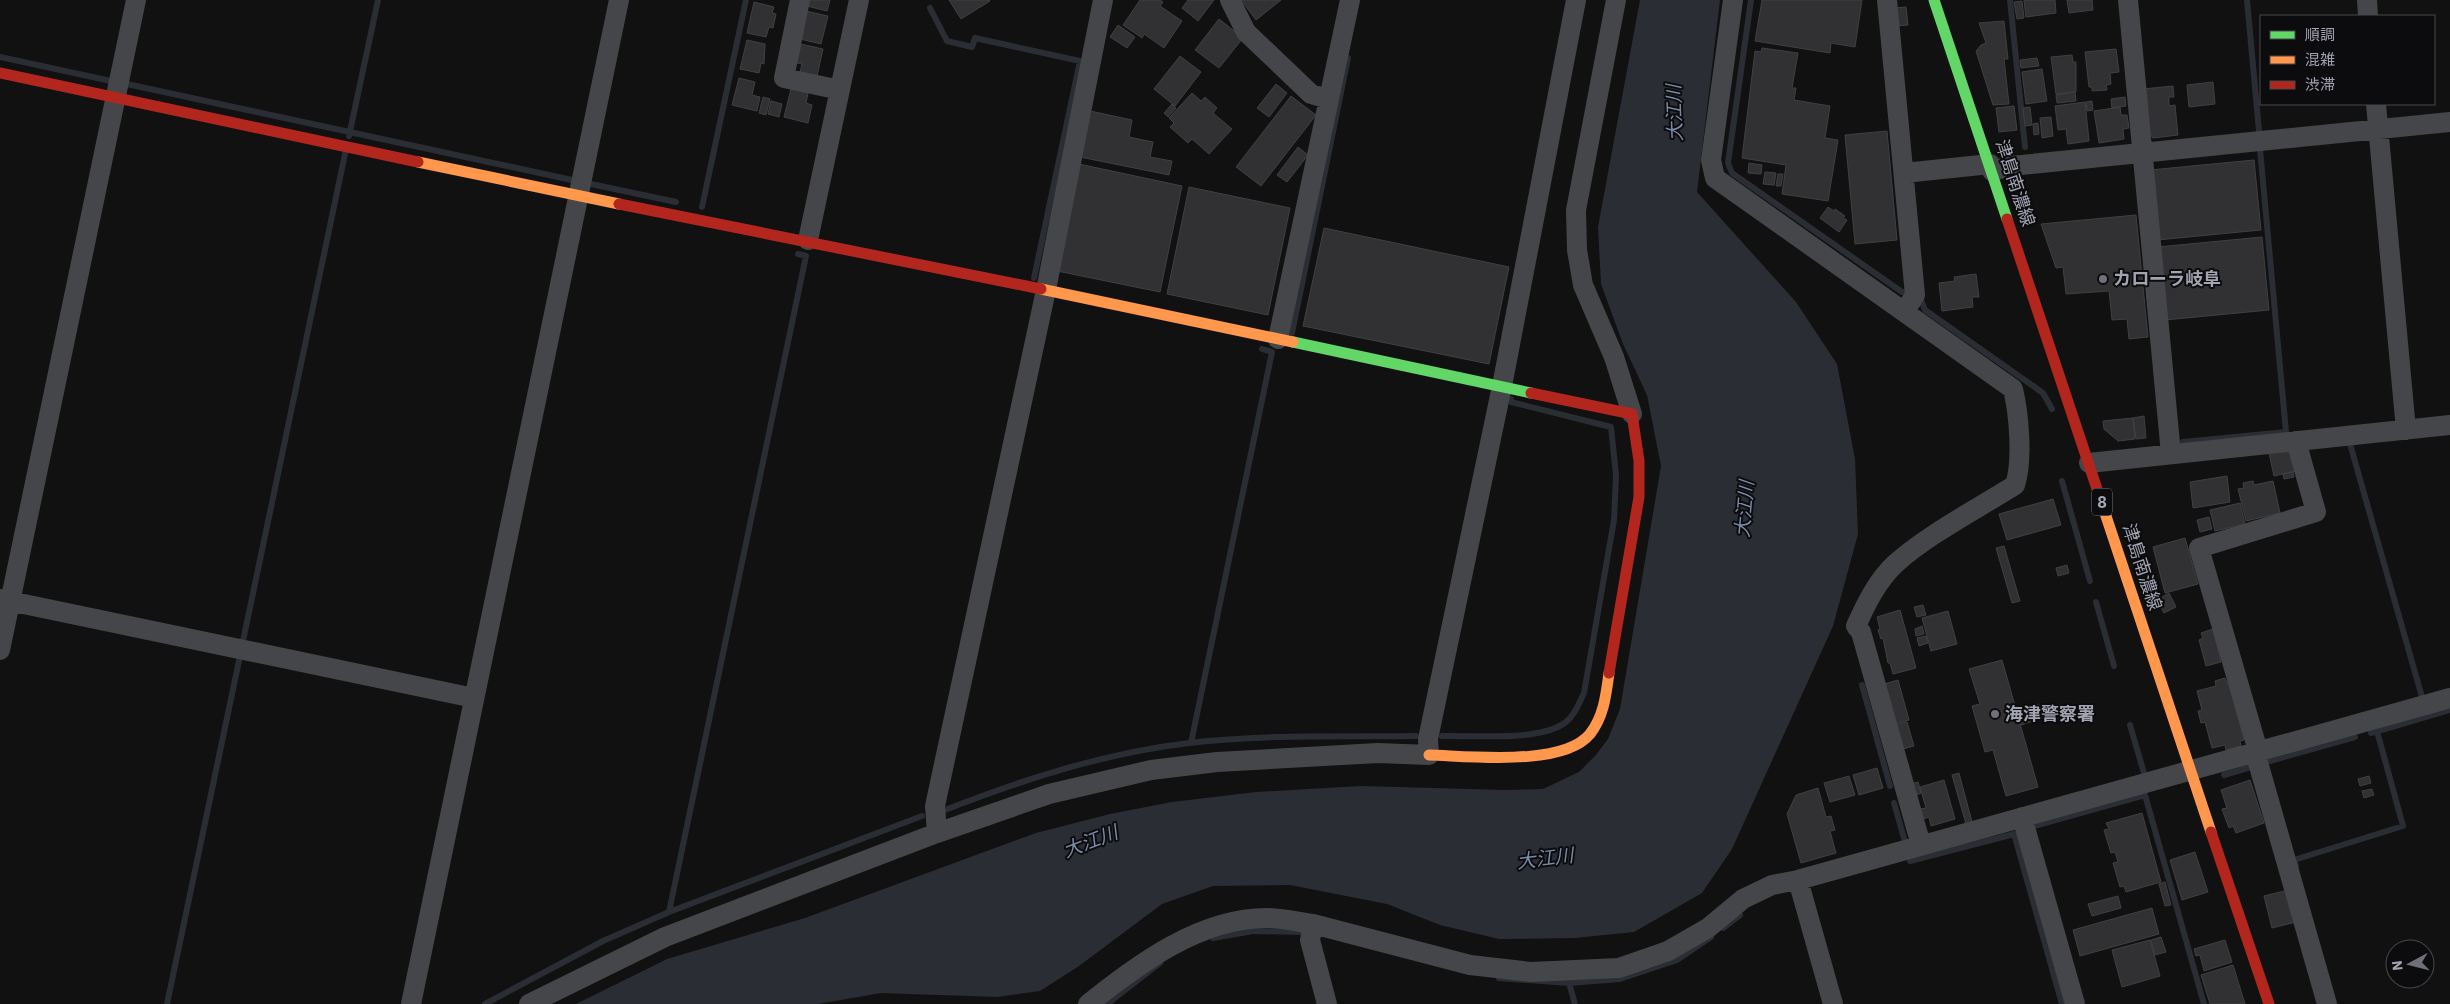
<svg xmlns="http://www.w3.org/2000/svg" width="2450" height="1004" font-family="'IBM Plex Sans','Noto Sans JP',sans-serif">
<rect width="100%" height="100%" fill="#111"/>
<!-- water -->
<path fill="#2a2d34" d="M1640 0H1720L1697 192 1796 302 1837 364 1855 459 1858 534 1833 626 1732 849 1702 893 1634 932 1575 938 1499 939 1440 925 1387 904 1290 885 1213 886 1162 904 1079 966 1040 991 997 997 881 993 818 1004H576L667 959 805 918 1036 833 1110 814 1172 802 1256 792 1361 786 1504 790 1543 789 1579 772 1595 756 1608 739 1620 709 1661 466 1647 395 1623 344 1601 284 1598 227Z"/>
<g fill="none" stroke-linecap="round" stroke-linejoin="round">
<!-- stream -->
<path stroke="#2a2d34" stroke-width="6" d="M1751 0 1728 163 1732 173 1902 292H1908
M2010 0 2025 147
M2247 0 2259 131
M930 8 947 41 972 47 975 38 1080 61 1034 278
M0 57 111 81
M127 84 572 180
M349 136 378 0
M591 184 676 202
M702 207 746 0
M1920 297 1925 310 2043 393 2052 409
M1292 333 1348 58
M2183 442 2286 432 2260 149
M2350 444 2422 697
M2062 481 2090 581
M2096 602 2114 666
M243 641 345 154
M1862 685 1890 786
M2130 725 2144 773
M2371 733 2450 710
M1442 736C1475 735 1540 742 1566 722 1575 715 1579 703 1584 693L1614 520 1616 475 1611 427 1511 402V399
M1191 743 1272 352 1262 349
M2263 763 2355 737
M2224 775 2251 767
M1894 803 1905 842
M945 810C1024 779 1105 753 1189 743 1264 734 1341 737 1416 736
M2034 826 2145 795 2204 1004
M1909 857 1910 861 2014 834 2062 1004
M2296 866 2294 860 2403 826 2377 731
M669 912 806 256 798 254
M1723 928 1740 915
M1213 938 1253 931 1299 932
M1499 978 1569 983
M167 1004 240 656
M485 1004 603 941 669 912 922 816
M1107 1004 1160 963
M1575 1004 1569 983 1620 979 1677 960 1711 937"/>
</g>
<!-- building -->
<path fill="#313133" stroke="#404044" d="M808 0H830L827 11 807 6Z
M949 0H989L990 1 961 19Z
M1140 0H1160L1163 2 1160 6 1182 21 1164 48 1144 34 1142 38 1123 25Z
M1188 0H1214L1198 21 1182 8Z
M1241 0H1281L1256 20Z
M1762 0H1862L1855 47 1831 43 1830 53 1755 41Z
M2024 0H2055L2056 13 2026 17Z
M2067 0H2092L2093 10 2069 13Z
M2022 1 2024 18 2017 19 2014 2Z
M754 2 774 7 772 13 776 14 773 28 769 27 766 37 747 33Z
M1906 7 1908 25 1897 26 1895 8Z
M806 11 828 16 821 44 800 39Z
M1219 19 1243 38 1219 68 1195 50Z
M2004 21 2008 59H2004L2009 104 1993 105 1976 51 1981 45 1986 43 1979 23Z
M1118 25 1135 37 1127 48 1110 37Z
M747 40 765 44 764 64 761 63 759 73 740 69Z
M801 44 823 49 817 76 800 72 802 64 797 63Z
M1762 48 1798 53 1792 88H1796L1794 100 1830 106 1825 138 1838 140 1828 201 1782 194 1786 165 1742 158 1755 51 1761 52Z
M2116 49 2119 72 2110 73 2111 84 2106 85 2107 90 2092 91V87H2089L2085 52Z
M2072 55 2073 62H2076V92L2056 94 2051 57Z
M1180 56 1201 72 1175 106 1154 89Z
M2037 58 2039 66 2021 68 2020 60Z
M2042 69 2047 101 2026 104 2022 72Z
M739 78 755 82 752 95 760 97 757 111 732 105Z
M2213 82 2215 104 2189 107 2187 85Z
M1276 84 1287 93 1269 117 1257 108Z
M2173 86 2174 97H2169V106L2175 105 2178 135 2153 138 2148 132 2143 89Z
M791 89 808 93 806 103 812 105 808 123 784 117Z
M2075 92 2076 101 2057 103 2056 95Z
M1192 93 1201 101 1205 97 1217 108 1213 113 1232 129 1209 154 1192 139 1188 143 1170 127 1174 123 1169 118Z
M1291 96 1316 115 1261 186 1236 167Z
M763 97 770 99 766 115 759 113Z
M2125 97 2126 106 2112 108 2111 99Z
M771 101 782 104 779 117 768 114Z
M2092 101 2093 110 2087 111 2086 102Z
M2085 102 2089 141 2068 144 2066 129 2058 130 2055 106Z
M1172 104 1176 108 1168 117 1164 113Z
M2014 106 2017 130 1999 132 1996 108Z
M2030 107 2032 125 2025 126 2023 108Z
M2120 107 2121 115H2127L2129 128 2123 129 2124 139 2099 143 2094 111Z
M1090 111 1132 120 1129 137 1153 142 1150 157 1172 161 1169 175 1080 157Z
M2051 117 2053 136 2042 138 2040 118Z
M2038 123 2039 134 2034 135 2033 124Z
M1887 131 1897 240 1855 244 1845 135Z
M1298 147 1308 155 1287 182 1277 175Z
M2254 160 2261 230 2157 240 2150 170Z
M1749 163 1762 165 1761 174 1748 173Z
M1079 164 1182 186 1160 292 1057 271Z
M1765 172 1776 173 1774 185 1763 184Z
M1778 174H1783L1781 186H1776Z
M1189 187 1290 208 1268 315 1167 294Z
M1828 207 1834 211 1835 209 1845 216 1843 218 1847 220 1839 232 1820 218Z
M2136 215 2148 337 2129 339 2127 319 2112 320 2109 291 2066 294 2063 267 2056 268 2041 224Z
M1324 228 1509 267 1489 364 1303 326Z
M2262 237 2269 310 2165 320 2158 247Z
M1976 274 1979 297H1972L1973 307 1942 311 1939 283 1955 281 1954 277Z
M2144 416 2146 438 2136 439 2133 418Z
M2133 418 2135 439 2118 441 2104 429 2103 421Z
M2290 448 2296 471 2274 476 2269 453Z
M2293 472 2294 477 2284 479 2283 474Z
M2227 476 2230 502 2193 508 2190 482Z
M2253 481 2254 485 2273 481 2280 513 2246 521 2238 489 2244 488 2243 483Z
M2053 499 2061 525 2007 540 1999 514Z
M2240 503 2245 524 2215 531 2210 510Z
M2209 517 2212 529 2200 532 2197 520Z
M2185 538 2198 584 2165 593 2153 547Z
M2004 546 2020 601 2012 603 1996 548Z
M2067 565 2069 573 2058 576 2056 568Z
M2169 593 2176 607 2164 613 2157 600Z
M1923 605 1926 615 1917 617 1914 607Z
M1900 610 1916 668 1893 674 1890 663H1888L1883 638 1881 639 1878 630 1880 629 1877 617Z
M1948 611 1957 644 1931 651 1922 618Z
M1922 626 1924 634 1916 636 1915 629Z
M2213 629 2221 662 2206 666 2199 640 2203 638 2201 633Z
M1926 636 1928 643 1919 646 1917 638Z
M2002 660 2038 787 2006 796 1993 750 1985 752 1972 706 1980 704 1969 669Z
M2225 678 2227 683H2229L2244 740 2240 741 2241 746 2226 750 2225 745 2212 748 2205 722 2201 723 2198 711 2202 710 2197 691 2216 686 2215 681Z
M1898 680 1909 720 1895 724 1884 684Z
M2039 704 2043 718 2021 725 2017 710Z
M1907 722 1914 746 1903 749 1896 725Z
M1877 768 1883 788 1859 795 1853 775Z
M1959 773 1972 822 1966 824 1952 775Z
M1849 776 1855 795 1830 802 1824 783Z
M2369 776 2371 783 2360 786 2358 779Z
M1944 780 1955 819 1931 826 1929 817 1923 819 1920 809 1926 808 1920 787Z
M2250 780 2264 823 2236 833 2233 826 2229 828 2222 809 2227 808 2221 790Z
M1918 782 1921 793 1914 796 1911 784Z
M1818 788 1826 817 1831 816 1835 830 1830 831 1836 853 1801 863 1787 814 1796 795Z
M2372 789 2374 795 2364 798 2362 791Z
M2142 813 2161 882 2126 892 2124 886 2120 887 2113 863 2118 862 2115 852 2111 853 2104 830 2109 829 2106 823Z
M2195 852 2208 892 2182 900 2170 860Z
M2165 882 2171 905 2165 906 2159 884Z
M2288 890 2296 922 2272 928 2264 896Z
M2118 896 2121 908 2092 916 2088 904Z
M2152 908 2159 934 2080 956 2073 930Z
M2161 937 2166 952 2155 955 2151 940Z
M2150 940 2160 976 2122 987 2112 950Z
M2225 940 2232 962 2204 971 2200 955 2196 956 2194 949Z
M2233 965 2245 1004H2210L2201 975Z"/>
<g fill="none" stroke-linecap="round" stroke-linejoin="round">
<!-- street -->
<path stroke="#45464a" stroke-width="20" d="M800 0 784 78 840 90
M1230 0 1246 32 1311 94 1328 99
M1616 0 1576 210 1577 250 1583 285 1614 357 1632 414
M1733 0 1711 160 1715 178 2013 389C2019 414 2023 461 2015 485 1977 509 1927 535 1895 564 1877 581 1866 604 1856 626L1861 632 1921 845
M1887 0 1915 295 1905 311
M2128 0 2171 454
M2367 0 2368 16
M2376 104 2406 430
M1992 171 2011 166 2450 122
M1904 173 1990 164
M808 240 859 0
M1278 339 1350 0
M2089 463 2450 425
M0 599 474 698
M0 650 136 0
M2258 751 2199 548 2316 512 2296 441
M2255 752 2327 1004
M2022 817 2075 1004
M937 833 935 806 1046 290 1103 0
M411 1004 619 0
M529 1004 665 937 937 833 1049 794 1151 770 1217 762 1378 753 1429 755 1428 739 1502 386 1576 0
M1088 1004C1139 964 1199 918 1267 918 1282 918 1298 922 1313 924
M1327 1004 1310 940 1313 924 1470 965 1531 972 1619 968 1668 951 1708 928 1743 899 1772 885 1798 880
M1833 1004 1798 880 2450 698"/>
<!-- fast -->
<path stroke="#63d668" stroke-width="11" d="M1934 0 2007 219
M1293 342 1531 393"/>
<!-- slow -->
<path stroke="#ff974d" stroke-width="11" d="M418 162 619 204
M1041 289 1293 342
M2098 492 2211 832
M1429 755C1469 756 1563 767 1590 734 1604 716 1606 695 1609 673"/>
<!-- jam -->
<path stroke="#b3261e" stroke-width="11" d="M0 73 418 162
M619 204 1041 289
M2007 219 2098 492
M1531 393 1632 414 1639 461V497L1609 673
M2211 832 2269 1004"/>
</g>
<!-- markers -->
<g fill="#6f717a" stroke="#0c0b0d" stroke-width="2">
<circle cx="2103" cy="279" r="5"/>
<circle cx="1995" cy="714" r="5"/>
</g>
<g text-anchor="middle" stroke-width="4" stroke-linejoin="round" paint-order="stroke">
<!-- shield labels -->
<rect fill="#0c0b0d" stroke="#757680" stroke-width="1" x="2092" y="488.5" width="20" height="27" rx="4"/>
<g font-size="16" font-weight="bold" fill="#a2a4b2">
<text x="2102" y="508">8</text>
</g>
<!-- street labels -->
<g font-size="18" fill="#a2a4b2" stroke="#0c0b0d">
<text transform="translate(2015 183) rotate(72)" y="6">津島南濃線</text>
<text transform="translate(2142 567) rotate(72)" y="6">津島南濃線</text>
</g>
<!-- poi labels -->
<g font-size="18" font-weight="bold" fill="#a2a4b2" stroke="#0c0b0d" text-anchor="start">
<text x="2113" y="285">カローラ岐阜</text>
<text x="2005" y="720">海津警察署</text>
</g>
<!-- water labels -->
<g font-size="19" font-style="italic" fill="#7b8bab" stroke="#0c0b0d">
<text transform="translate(1674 113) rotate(-92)" y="7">大江川</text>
<text transform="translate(1744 509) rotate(-85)" y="7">大江川</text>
<text transform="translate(1090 841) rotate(-21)" y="7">大江川</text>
<text transform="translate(1545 858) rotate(-7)" y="7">大江川</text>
</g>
</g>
<!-- legend -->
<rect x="2260" y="15" width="175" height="90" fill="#0c0b0d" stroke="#48484f"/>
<rect x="2270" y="31" width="25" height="8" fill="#63d668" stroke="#48484f"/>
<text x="2305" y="40" font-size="15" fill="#a2a4b2">順調</text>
<rect x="2270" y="56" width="25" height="8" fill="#ff974d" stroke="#48484f"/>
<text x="2305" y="65" font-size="15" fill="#a2a4b2">混雑</text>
<rect x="2270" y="81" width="25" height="8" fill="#b3261e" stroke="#48484f"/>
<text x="2305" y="90" font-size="15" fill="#a2a4b2">渋滞</text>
<!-- north arrow -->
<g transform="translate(2410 964) rotate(263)"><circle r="24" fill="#0c0b0d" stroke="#48484f"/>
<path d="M0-4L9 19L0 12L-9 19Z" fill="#6f717a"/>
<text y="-8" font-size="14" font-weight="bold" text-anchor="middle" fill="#a2a4b2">N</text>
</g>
</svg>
